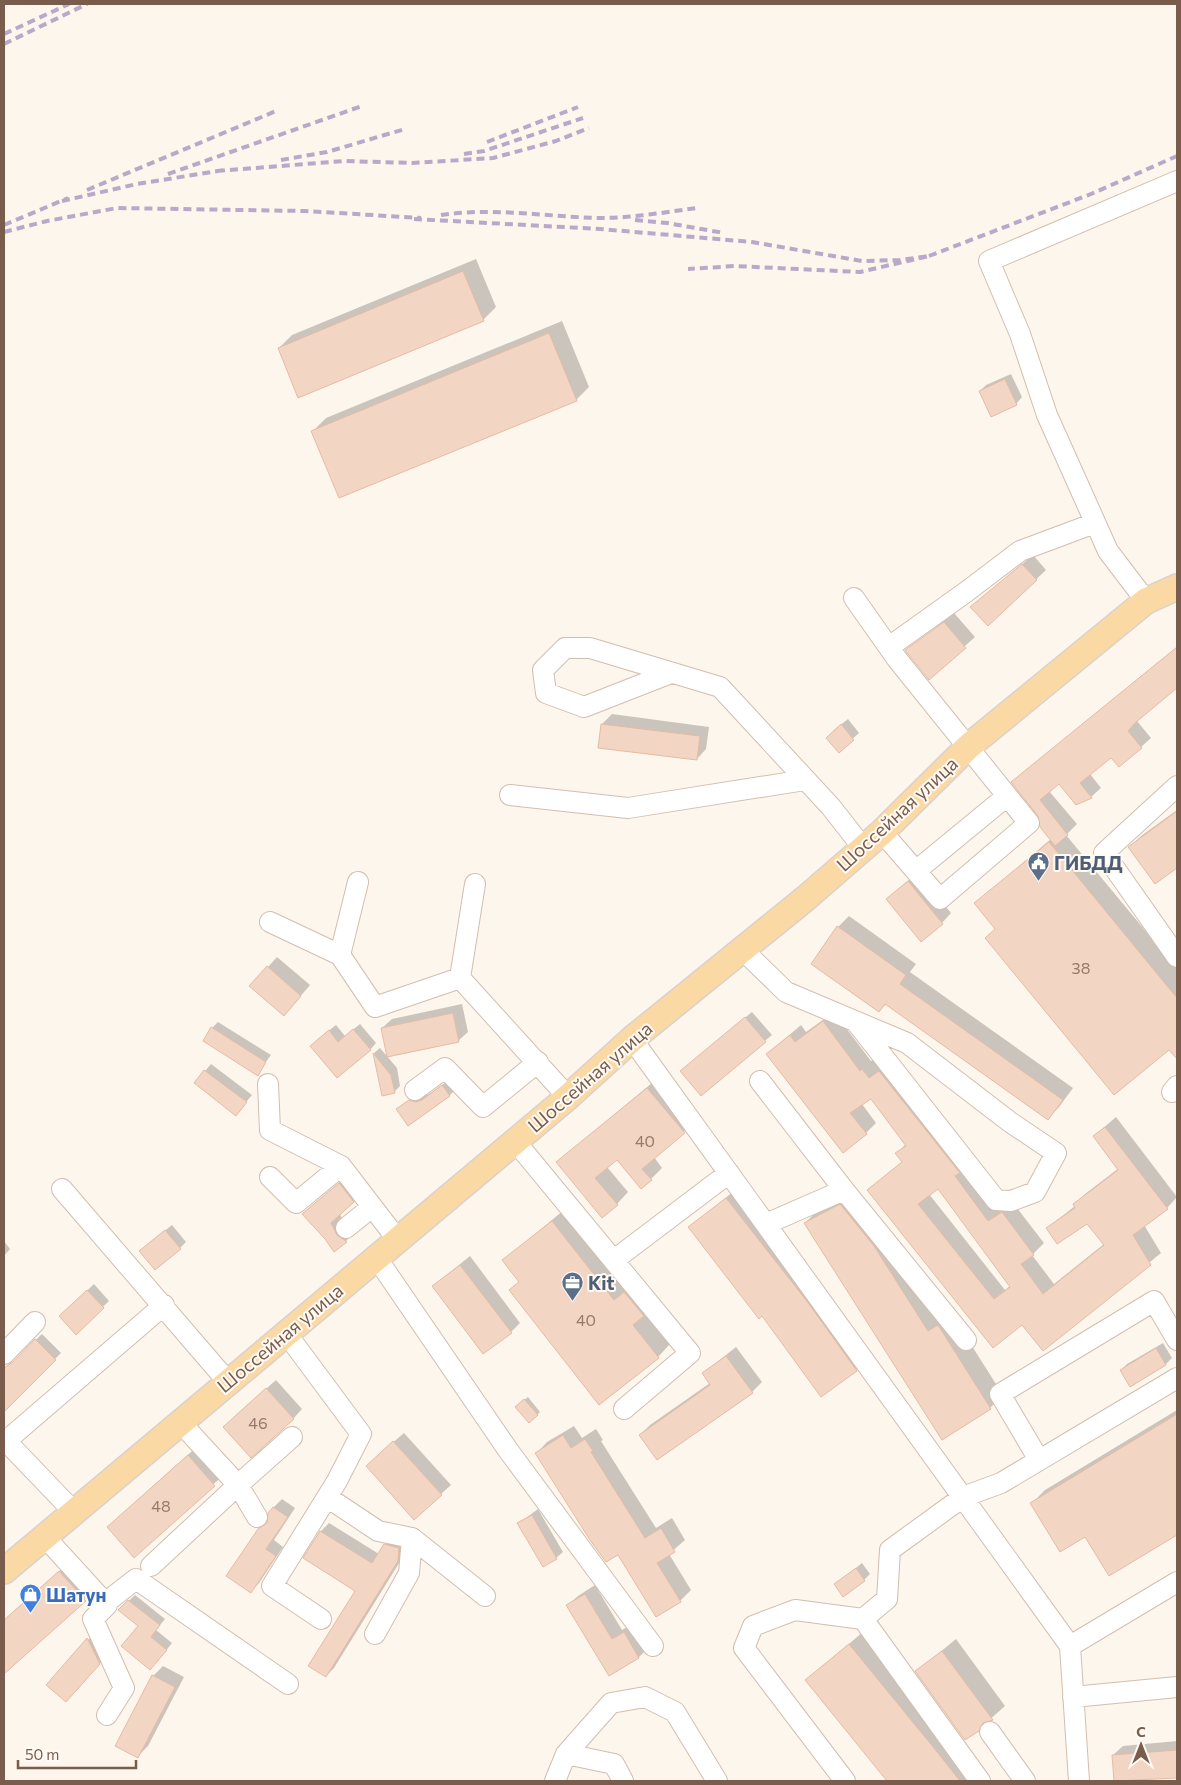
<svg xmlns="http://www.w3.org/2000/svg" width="1181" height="1785" font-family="Commissioner,sans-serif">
<rect width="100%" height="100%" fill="#fdf6ec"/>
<!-- shadow -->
<path fill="#0003" fill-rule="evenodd" d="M476 259 496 307 483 320 279 348 292 335Z
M562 321 589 387 576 400 313 431 326 418Z
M1011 374 1022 397 1016 404 980 391 986 385Z
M1033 555 1046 570 988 625 971 607Z
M954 613 975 637 929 678 907 651Z
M1177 647V686L1137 721 1151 738 1141 747 1111 756 1090 774 1101 788 1091 797 1059 782 1049 791 1077 824 1066 835 1177 969V1057L1169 1048 996 928 976 903 1051 839 1023 773Z
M612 714 709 727 706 749 697 759 602 724Z
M848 719 859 733 839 751 833 731Z
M1177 810V866L1155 882 1130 847 1141 836Z
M918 872 951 913 942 923 887 899Z
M849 916 916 964 910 972 1073 1088 1059 1107 1048 1118 887 1003 879 1010 838 927Z
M277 957 310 985 293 1005 268 967Z
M462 1004 468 1032 458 1041 382 1028 392 1019Z
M752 1012 772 1035 701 1094 688 1065Z
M834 1012 871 1061 874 1059 966 1165 1000 1211 1013 1203 1044 1243 1032 1255 1054 1284 1104 1244 1087 1222 1047 1228 1075 1206 1085 1194 1119 1168 1094 1136 1116 1117 1177 1197 1167 1208 1144 1225 1161 1253 1043 1350 1022 1323 993 1346 869 1190 903 1161 897 1153 906 1144 871 1097 862 1104 876 1123 866 1133 767 1054 801 1025 806 1032ZM938 1187 1011 1285 1005 1290 929 1194Z
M218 1022 271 1055 257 1074 212 1028Z
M360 1024 376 1043 370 1050 318 1039 336 1025 345 1036Z
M380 1048 397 1068 400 1086 394 1092 383 1094 374 1053Z
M211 1064 252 1095 236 1114 195 1083Z
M659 1077 696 1121 654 1157 662 1168 651 1179 617 1158 607 1167 628 1192 617 1204 558 1162Z
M449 1080 456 1089 449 1096 398 1109 416 1094 423 1096 429 1094Z
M348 1175 361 1193 340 1214 345 1226 354 1233 346 1241 326 1238 303 1214Z
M740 1186 869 1357 856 1370 762 1314 690 1227Z
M854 1192 951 1313 1003 1395 990 1408 805 1223 818 1210Z
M565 1209 670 1344 658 1357 511 1290 520 1281 504 1260Z
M172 1225 186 1242 180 1248 147 1245Z
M4 1241 10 1249 4 1256Z
M470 1256 520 1323 511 1332 433 1286Z
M94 1284 109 1301 76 1333 60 1316Z
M42 1334 61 1353 4 1410V1370Z
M1163 1343 1172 1358 1166 1364 1121 1370 1127 1364Z
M736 1347 762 1382 752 1392 640 1435 650 1425 710 1383 703 1373Z
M276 1380 302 1409 293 1419 234 1417Z
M528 1397 540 1412 537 1415 519 1404Z
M1177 1410V1533L1109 1574 1085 1535 1032 1503 1045 1490Z
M574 1426 582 1438 596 1429 603 1440 601 1441 656 1528 672 1518 685 1540 669 1554 691 1590 680 1601 618 1553 537 1453 547 1442Z
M404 1433 451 1485 441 1494 377 1456Z
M201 1443 227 1472 134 1556 122 1514Z
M282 1499 295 1508 274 1540 283 1547 259 1583 251 1591 272 1519 266 1522 274 1507Z
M538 1509 563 1552 556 1558 519 1523Z
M329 1523 379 1554 393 1537 407 1540 406 1552 334 1668 326 1676 357 1590 305 1558 321 1531Z
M73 1559 98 1587 4 1672V1620Z
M862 1563 870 1574 864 1580 836 1584Z
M595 1585 622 1630 634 1623 648 1648 639 1657 610 1675 568 1605 578 1596Z
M135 1595 165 1619 156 1630 172 1643 157 1662 139 1626 119 1610Z
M97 1630 109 1653 76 1691 48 1684Z
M863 1632 984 1781H888L806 1680Z
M956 1639 1005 1706 978 1730 917 1671Z
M163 1666 184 1677 148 1746 138 1756 153 1676Z
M1177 1741V1777L1115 1781 1113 1755 1123 1746Z"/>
<!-- building -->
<path fill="#f3d5c3" stroke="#e6bba3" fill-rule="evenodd" d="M463 271 484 321 298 398 278 348Z
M549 333 577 401 339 498 311 431Z
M1005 379 1017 405 991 417 979 391Z
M1022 564 1037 580 988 626 970 607Z
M944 622 966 648 929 680 905 650Z
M1177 647V688L1135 723 1128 731 1142 748 1119 767 1111 758 1080 783 1092 798 1076 805 1059 784 1040 800 1068 835 1055 846 1040 827 1038 816 1011 782Z
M601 724 700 736 697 760 598 748Z
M841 724 854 740 839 753 826 738Z
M1177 811V868L1155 884 1128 847Z
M1049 842 1177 998V1059L1169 1050 1114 1095 985 938 995 929 974 903Z
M908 881 943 924 921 942 886 899Z
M837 926 906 975 900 984 1063 1100 1048 1120 885 1004 879 1012 811 964Z
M267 966 301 996 284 1016 249 986Z
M453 1013 459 1042 387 1057 381 1028Z
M745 1017 766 1042 701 1096 680 1071Z
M823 1021 860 1071 862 1069 869 1078 879 1071 960 1173 955 1176 988 1221 1002 1212 1034 1255 1021 1264 1043 1294 1104 1245 1087 1224 1057 1244 1046 1228 1075 1208 1073 1204 1118 1170 1093 1136 1105 1127 1168 1209 1133 1235 1151 1265 1043 1351 1022 1325 993 1348 867 1190 902 1162 895 1153 906 1146 871 1099 850 1113 867 1134 843 1153 766 1054 790 1035 795 1042ZM938 1189 1010 1287 994 1299 918 1204Z
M211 1027 266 1062 258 1076 203 1041Z
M353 1029 371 1050 337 1078 310 1046 329 1030 338 1042Z
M373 1053 391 1075 395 1093 382 1096Z
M204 1070 247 1102 236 1116 194 1083Z
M442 1085 450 1096 408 1126 396 1109 409 1100 416 1102 422 1100Z
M647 1088 685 1133 642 1169 652 1180 641 1189 617 1160 595 1178 618 1205 602 1218 556 1162Z
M339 1183 354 1202 331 1223 337 1235 347 1242 334 1252 325 1239 302 1214Z
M726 1198 806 1300 857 1371 821 1397 762 1316 759 1319 688 1227Z
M840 1204 874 1246 928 1331 938 1325 991 1409 942 1440 804 1223Z
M552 1221 614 1300 624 1292 644 1316 633 1325 659 1358 599 1405 509 1290 519 1282 502 1260Z
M165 1230 181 1249 155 1270 139 1251Z
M460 1265 512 1333 483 1354 432 1286Z
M87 1290 104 1308 76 1335 59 1316Z
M35 1339 56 1360 4 1412V1368L13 1362Z
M1156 1348 1166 1365 1130 1387 1120 1370Z
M726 1356 753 1393 657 1460 639 1435 710 1385 702 1373Z
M266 1388 294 1419 251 1458 223 1427Z
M524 1399 538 1415 529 1423 515 1407Z
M1177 1414V1535L1109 1576 1085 1537 1060 1552 1030 1503Z
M563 1435 571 1448 585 1439 593 1451 591 1452 645 1538 661 1528 675 1552 657 1563 681 1602 656 1617 618 1555 606 1562 590 1540 535 1453Z
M393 1441 442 1495 414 1520 366 1466Z
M188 1455 215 1486 134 1558 107 1527Z
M273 1507 288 1517 266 1549 276 1556 251 1593 226 1576 258 1529 267 1523 268 1513Z
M532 1515 557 1559 543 1567 517 1523Z
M320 1531 372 1563 384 1544 399 1548 398 1561 326 1677 308 1666 355 1591 303 1558Z
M856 1568 865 1581 843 1597 834 1584Z
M59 1571 86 1601 4 1674V1620Z
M585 1594 612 1639 624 1632 639 1658 609 1676 566 1605Z
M128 1600 160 1625 151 1637 167 1650 150 1670 121 1646 138 1626 118 1610Z
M87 1638 100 1664 66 1702 46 1685Z
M849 1644 938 1753 960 1781H887L805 1680Z
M942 1651 993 1720 983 1723 979 1731 965 1740 915 1671Z
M152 1675 175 1687 138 1758 115 1746Z
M1177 1750V1778L1114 1781 1112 1755Z"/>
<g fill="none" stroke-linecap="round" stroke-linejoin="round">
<defs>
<path id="minor" d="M854 598 897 659 1029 823 940 899 882 832
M1146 601 1108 551 1047 415 1020 334 989 261 1177 181
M889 647 966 592 1020 551 1095 523
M671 673 584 707 546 693 543 670 565 648H590L720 687 831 807 863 848
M1177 786 1104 853 1177 957
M510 795 628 808 805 780
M917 870 1007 796
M358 882 340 955 375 1007 460 978 568 1097
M270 922 340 955
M744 951 786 992 907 1043 1010 1122 1056 1153 1035 1192 1011 1201 996 1200 856 1022
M460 978 475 884
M632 1039 1070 1646 1079 1781
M760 1081 844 1190
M268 1084 270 1130 341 1166 397 1239
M415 1090 445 1068 483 1107 538 1062
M1172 1092 1177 1086
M515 1141 690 1353 624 1409
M270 1177 296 1203 341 1166
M62 1189 228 1382
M766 1224 844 1190 966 1340
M346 1228 372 1207
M376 1257 508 1450 653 1646
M614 1260 729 1173
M286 1333 361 1434 337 1481 272 1586 321 1619
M4 1354 35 1322
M4 1439 73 1511
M6 1441 164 1305
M1039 1460 1000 1394 1154 1301 1177 1340
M327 1497 378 1531 412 1538 485 1596
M257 1517 238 1485 292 1437
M44 1536 107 1605 93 1619 124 1688 107 1715
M151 1566 238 1485 180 1422
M105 1603 136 1579 288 1684
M375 1634 409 1573 412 1538
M1070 1646 1177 1582
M1073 1697 1177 1687
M990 1732 1025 1781
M566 1754 614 1764 623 1781
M555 1781 566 1754 611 1703 645 1697 675 1712 717 1781
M845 1781 744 1648 753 1626 795 1610 863 1619
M980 1781 863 1619 887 1599 890 1550 963 1497 1001 1483 1177 1378"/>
<path id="major" d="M4 1571 568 1097 632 1039 806 898 882 832 969 746 1146 601 1177 587"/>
</defs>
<!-- minor casing -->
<use href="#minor" stroke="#d1beb0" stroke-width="22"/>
<!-- major casing -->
<use href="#major" stroke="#dad1cd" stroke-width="28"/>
<!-- minor -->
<use href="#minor" stroke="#fff" stroke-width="20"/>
<!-- major -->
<use href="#major" stroke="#fbd9a5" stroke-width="25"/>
<!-- rail -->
<path stroke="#b9a8c9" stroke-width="4" stroke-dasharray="8 5" stroke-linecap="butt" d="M4 34 69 4
M4 44 87 4
M487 142 578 107
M464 154 484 151 583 118
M281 160 327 152 405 129
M217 171 344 161 412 163 493 158 556 141 589 128
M168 174 362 106
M87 190 276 111
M62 201 137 184 224 170
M441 215C494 207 548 217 601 218 633 218 666 212 697 208
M414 219 600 229 752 242 862 261 900 260 929 256 860 272 735 266 688 269
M635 220 667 223 724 233
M4 225 68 198
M4 232 47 221 117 208 305 211 421 218
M929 256 1091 194 1177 156"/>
</g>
<!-- icons -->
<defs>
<symbol id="civic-pin" viewBox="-11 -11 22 30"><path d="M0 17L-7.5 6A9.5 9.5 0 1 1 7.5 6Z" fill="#5c6f8a" stroke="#fffaf3"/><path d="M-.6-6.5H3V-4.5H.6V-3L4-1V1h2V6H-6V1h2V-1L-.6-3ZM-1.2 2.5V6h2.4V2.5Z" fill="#fff"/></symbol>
<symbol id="office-pin" viewBox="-11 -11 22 30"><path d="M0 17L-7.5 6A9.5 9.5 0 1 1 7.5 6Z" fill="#5c6f8a" stroke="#fffaf3"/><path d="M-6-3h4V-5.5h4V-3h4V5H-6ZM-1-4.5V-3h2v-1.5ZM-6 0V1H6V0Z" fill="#fff"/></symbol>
<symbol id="shop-pin" viewBox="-11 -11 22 30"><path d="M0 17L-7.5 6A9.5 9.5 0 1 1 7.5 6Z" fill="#3f7fe0" stroke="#fffaf3"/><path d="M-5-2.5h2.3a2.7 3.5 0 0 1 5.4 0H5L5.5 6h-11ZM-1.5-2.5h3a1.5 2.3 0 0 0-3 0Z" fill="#fff"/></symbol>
</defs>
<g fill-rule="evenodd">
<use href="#civic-pin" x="1026" y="850" width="25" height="34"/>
<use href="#office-pin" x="560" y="1270" width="25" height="34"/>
<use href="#shop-pin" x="18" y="1582" width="25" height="34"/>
</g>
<g text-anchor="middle" stroke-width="4" stroke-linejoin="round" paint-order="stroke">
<!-- number labels -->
<g font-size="16" fill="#987a6a">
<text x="1081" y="974">38</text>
<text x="645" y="1147">40</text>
<text x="586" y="1326">40</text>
<text x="258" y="1429">46</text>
<text x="161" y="1512">48</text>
</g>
<!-- street labels -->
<g font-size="19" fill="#7a5c4d" stroke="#fffaf3">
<text transform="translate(897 814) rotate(-43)" y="7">Шоссейная улица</text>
<text transform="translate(590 1077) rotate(-41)" y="7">Шоссейная улица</text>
<text transform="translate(280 1338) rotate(-40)" y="7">Шоссейная улица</text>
</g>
<!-- service labels -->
<g font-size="19" font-weight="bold" fill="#4e5e75" stroke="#fffaf3" text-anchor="start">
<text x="1054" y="870">ГИБДД</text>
<text x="588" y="1290">Kit</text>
</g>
<!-- shop labels -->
<g font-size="19" font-weight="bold" fill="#366cbe" stroke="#fffaf3" text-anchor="start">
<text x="46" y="1602">Шатун</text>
</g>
</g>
<!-- border -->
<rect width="1181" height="1785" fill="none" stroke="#7a5c4d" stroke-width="10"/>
<!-- north arrow -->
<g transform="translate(1141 1745)" stroke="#fffaf3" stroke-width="4" paint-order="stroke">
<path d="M0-4L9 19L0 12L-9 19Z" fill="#7a5c4d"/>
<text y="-8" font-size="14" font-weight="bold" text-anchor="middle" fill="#7a5c4d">С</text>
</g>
<!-- scale -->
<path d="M18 1760v8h118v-8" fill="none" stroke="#7a5c4d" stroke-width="2.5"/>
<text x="25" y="1760" font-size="15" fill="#7a5c4d" stroke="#fffaf3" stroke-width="4" paint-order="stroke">50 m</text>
</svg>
